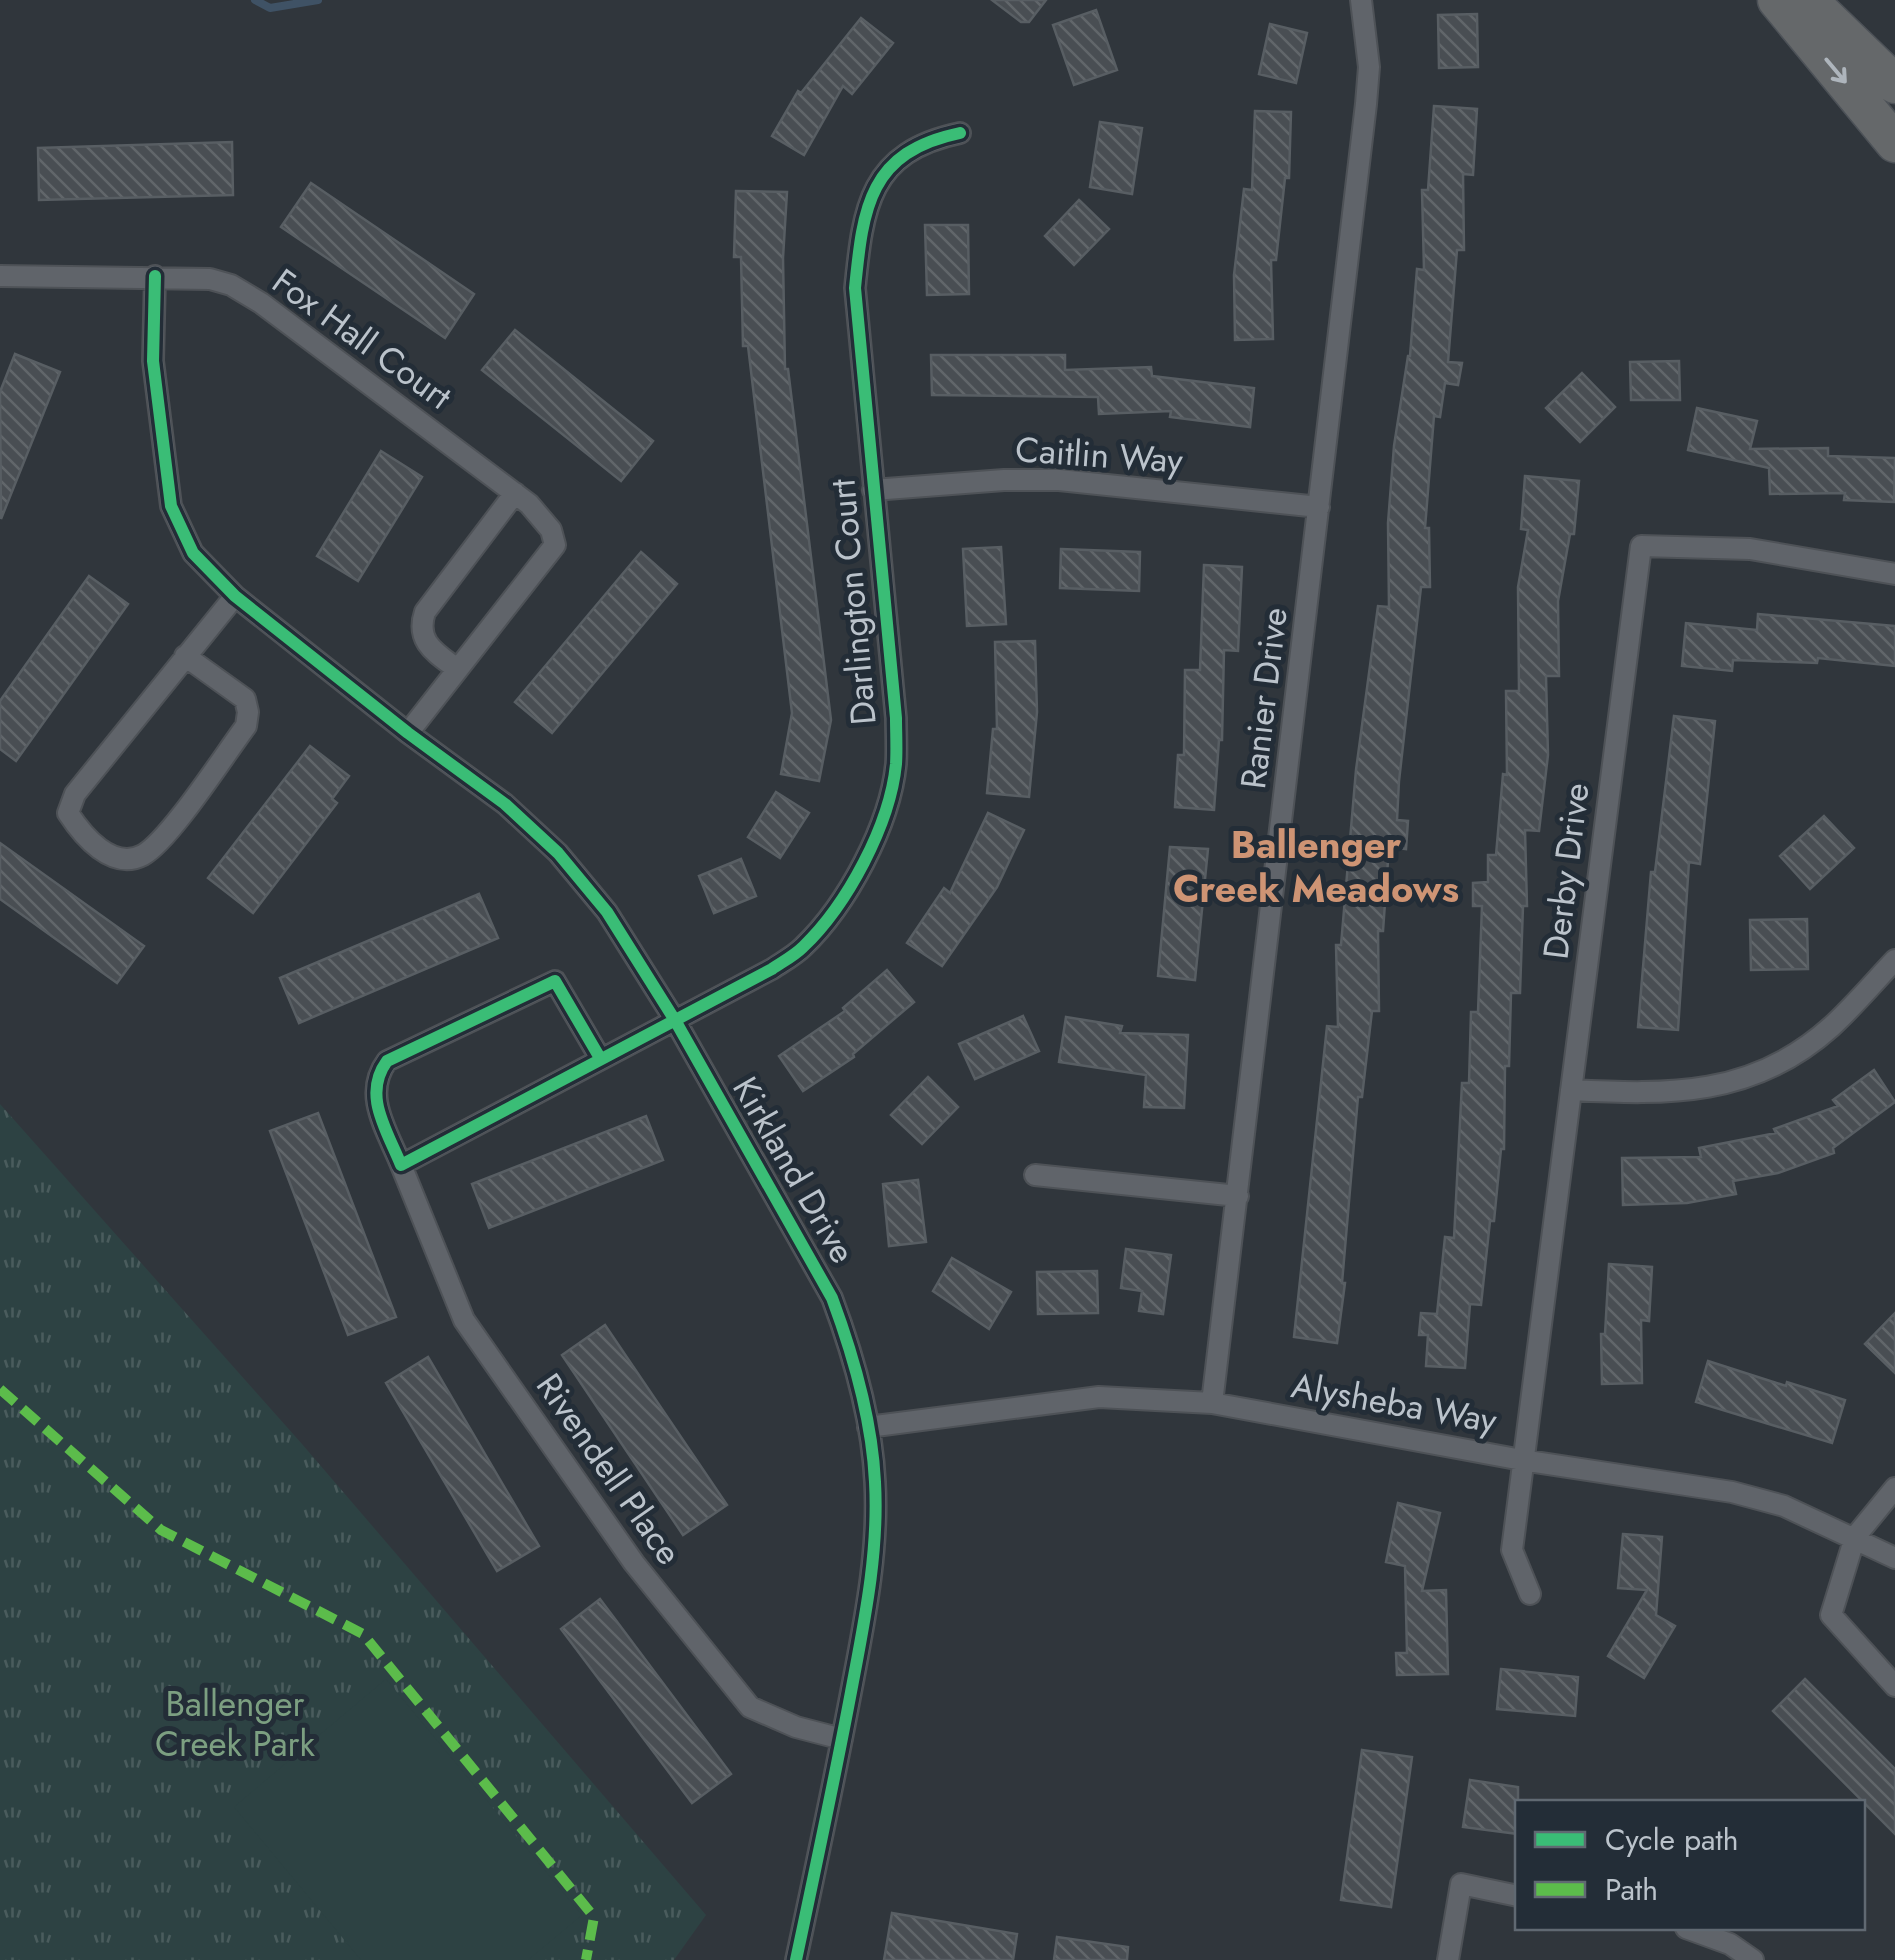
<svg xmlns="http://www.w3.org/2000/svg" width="1895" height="1960" font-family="Jost,sans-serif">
<defs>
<pattern id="grass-tufts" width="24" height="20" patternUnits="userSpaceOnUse" patternTransform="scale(2.5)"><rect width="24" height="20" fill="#2d4243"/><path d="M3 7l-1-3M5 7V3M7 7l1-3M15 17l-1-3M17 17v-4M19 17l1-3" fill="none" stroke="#4a5c5d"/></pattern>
<pattern id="building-back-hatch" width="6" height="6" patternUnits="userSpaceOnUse" patternTransform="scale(2.5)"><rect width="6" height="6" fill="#494e53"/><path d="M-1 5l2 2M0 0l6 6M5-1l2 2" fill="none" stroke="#61666a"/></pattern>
</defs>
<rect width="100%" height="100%" fill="#30363c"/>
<!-- grass -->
<path fill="url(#grass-tufts)" d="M0 1104 302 1444 706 1915 674 1960H0Z"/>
<!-- pitch -->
<path fill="#2d4243" d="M386 1679 582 1915 528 1960H361L234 1807Z"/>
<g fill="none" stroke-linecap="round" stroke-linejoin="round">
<!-- stream -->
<path stroke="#3f5265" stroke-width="8" d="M255 0 270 8 318 0"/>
</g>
<!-- building -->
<path fill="url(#building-back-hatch)" stroke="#585e63" stroke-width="2.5" d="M992 0H1046L1029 22H1021Z
M1096 10 1117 70 1074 85 1053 25Z
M1477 14 1478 67 1439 68 1438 15Z
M861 18 893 43 852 94 843 86 804 155 772 136 798 91 801 93Z
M1270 24 1307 33 1296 83 1259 74Z
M1434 106 1477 109 1473 175 1463 174 1464 250H1457L1448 362 1462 363 1458 385 1445 383 1440 417 1434 416 1425 528H1429L1430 587H1421L1399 781 1397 820 1408 821 1406 849 1389 847 1383 931H1378L1379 1011H1372L1362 1097H1358L1342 1283H1345L1337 1343 1294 1337 1327 1026 1338 1027 1336 945H1341L1356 770 1378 606 1389 607 1388 523 1394 446 1408 356H1410L1417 269 1424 270 1422 190H1428Z
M1255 111 1291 112 1289 178H1285L1276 260H1271L1273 339 1235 340 1234 275 1244 189 1252 190Z
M1100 122 1142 128 1132 194 1090 187Z
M232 142 233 195 39 200 38 148Z
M311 183 474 294 445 338 281 227Z
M736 191 787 192 783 258 785 369H788L831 720 819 781 781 774 792 713 748 346H743L741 257H734Z
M1079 200 1109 229 1074 265 1045 236Z
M925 225H968L969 294 927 295Z
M515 330 653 441 621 481 482 370Z
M15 354 60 372 1 519 0 392Z
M931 355H1065V370L1151 367 1152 376 1254 388 1250 427 1170 417 1171 411 1099 414 1098 397 932 395Z
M1679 361 1680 400H1631L1630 362Z
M1582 373 1615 407 1580 442 1546 408Z
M1697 408 1757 421 1750 449 1828 448V456L1895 458 1894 502 1844 500 1845 493 1770 494 1769 468 1688 450Z
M381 451 422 477 358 581 317 556Z
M1525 476 1579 481 1574 534H1570L1558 601 1559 676H1546L1548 755 1539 831 1525 830 1527 906H1523L1520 993H1511L1509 1066H1505L1504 1149H1501L1494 1221H1490L1481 1305 1470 1304 1465 1368 1426 1366 1428 1335H1419L1421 1313 1437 1314 1445 1237 1454 1238 1462 1083H1469L1471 1012H1478L1482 906H1473V883L1488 882V855H1496L1503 774 1507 775 1506 691H1519L1518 587 1528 530 1521 529Z
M1001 547 1006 624 967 626 963 549Z
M1061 549 1140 552 1139 591 1060 588Z
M641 552 677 584 552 733 515 702Z
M1204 565 1242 567 1238 651 1224 650 1222 740H1219L1214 810 1175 807 1178 755H1184L1185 670H1200Z
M89 576 128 604 16 761 0 749V701Z
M1758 614 1895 626V666L1818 658 1817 663 1733 660 1732 671 1682 666 1686 623 1757 630Z
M1035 641 1037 712 1029 797 987 793 993 729H997L995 642Z
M1674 716 1715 721 1700 864 1689 862 1678 1030 1638 1027 1651 872H1655Z
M310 746 349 776 332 799 337 803 253 913 208 878Z
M776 792 809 813 780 858 748 837Z
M988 813 1024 830 997 887 942 966 907 943 944 888 950 893Z
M1824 816 1854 848 1810 889 1780 856Z
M0 843 144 946 117 983 0 899Z
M1170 847 1208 849 1195 980 1158 976Z
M741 859 756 896 714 913 699 876Z
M479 894 498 938 299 1023 280 978Z
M1807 919 1808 969 1751 970 1750 920Z
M887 970 914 1002 853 1054 854 1057 803 1091 779 1056 845 1011 843 1008Z
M1023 1016 1039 1051 975 1079 959 1044Z
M1066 1017 1122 1026 1120 1033 1188 1035 1184 1108 1144 1107 1146 1075 1059 1062Z
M1874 1070 1895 1102 1833 1148 1834 1153 1778 1173 1733 1181 1736 1194 1687 1203 1623 1205 1622 1158 1701 1157 1699 1148 1776 1133 1774 1129 1838 1106 1833 1100Z
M928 1077 958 1107 922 1144 891 1115Z
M318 1113 396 1317 348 1335 270 1131Z
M646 1116 663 1160 489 1228 472 1184Z
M918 1180 926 1242 889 1246 883 1184Z
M1126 1249 1171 1255 1163 1314 1139 1311 1142 1291 1121 1288Z
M952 1258 1011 1292 989 1329 933 1291Z
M1609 1264 1652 1267 1649 1321 1641 1320 1642 1383 1602 1384 1601 1334H1605Z
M1097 1271 1098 1313 1038 1314 1037 1272Z
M1895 1313V1373L1865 1344Z
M605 1325 727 1505 683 1535 562 1355Z
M428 1357 539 1546 497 1571 386 1383Z
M1708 1361 1786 1386 1787 1382 1845 1400 1832 1443 1696 1402Z
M1398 1503 1440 1513 1422 1591 1446 1590 1448 1674 1397 1675 1396 1653H1407L1405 1566 1386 1562Z
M1623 1534 1662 1537 1656 1615 1675 1626 1644 1678 1608 1656 1647 1590 1618 1588Z
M600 1599 731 1774 692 1803 561 1629Z
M1501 1669 1578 1677 1575 1716 1497 1709Z
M1805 1679 1895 1769V1834L1773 1711Z
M1362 1750 1412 1757 1391 1907 1341 1900Z
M1470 1780 1518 1787V1834L1463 1827Z
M892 1913 1017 1934 1013 1960H884Z
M1057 1937 1128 1947 1127 1960H1054Z"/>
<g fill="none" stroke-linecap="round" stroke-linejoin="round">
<defs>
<path id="street" d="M0 276 210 279 231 285 261 303 529 504 551 530 555 545 408 733
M155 276 153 361 171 506 193 553 235 596 408 733 505 804 558 853 607 912 676 1022 832 1298C854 1357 872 1419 875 1482 879 1553 864 1623 851 1692 834 1782 815 1871 796 1960
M873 490 1004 480H1059L1319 507
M185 656 245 699 248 712 246 726C225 754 170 840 143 855 112 871 83 836 68 813L75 794 235 596
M457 669C436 653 415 642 425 612L515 493
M600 1058 555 981 387 1061C362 1095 387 1130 401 1165L772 969C782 962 794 956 803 947 847 905 890 825 896 764 897 749 896 733 896 718L855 288C863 207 869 152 960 133
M1571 1090C1669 1095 1753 1097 1831 1027 1854 1006 1874 982 1895 960
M401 1165 464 1320 634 1563 750 1707 796 1727 842 1739
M1035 1175 1238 1196
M1212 1403 1366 104 1369 67 1361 0
M868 1427 1099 1397 1212 1403 1522 1460 1732 1492 1784 1506 1895 1558
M1895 1488 1855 1537 1831 1615 1895 1686
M1530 1594 1512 1550 1641 546 1750 549 1895 574
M1686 1928 1730 1944 1753 1960
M1448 1960 1461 1884 1518 1896"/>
<path id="highway" d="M1777 0 1895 143
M1808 0 1895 84"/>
</defs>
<!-- street casing -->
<use href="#street" stroke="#4e5257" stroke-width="24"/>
<!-- highway casing -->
<use href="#highway" stroke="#4d5258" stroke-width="41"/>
<!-- street -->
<use href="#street" stroke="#60646a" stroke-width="20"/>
<!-- highway -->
<use href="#highway" stroke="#65686a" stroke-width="38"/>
<!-- quiet -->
<path stroke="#5cbc4b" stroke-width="10" stroke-dasharray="20 10" stroke-linecap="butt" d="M0 1389 161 1530 363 1634 594 1917 586 1960"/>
<defs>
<path id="cycleway" d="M155 276 153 361 171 506 193 553 235 596 408 733 505 804 558 853 607 912 676 1022 832 1298C854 1357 872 1419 875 1482 879 1553 864 1623 851 1692 834 1782 815 1871 796 1960
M600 1058 555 981 387 1061C362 1095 387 1130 401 1165L772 969C782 962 794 956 803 947 847 905 890 825 896 764 897 749 896 733 896 718L855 288C863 207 869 152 960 133"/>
</defs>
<!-- cycleway casing -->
<use href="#cycleway" stroke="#232d37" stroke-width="19"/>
<!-- cycleway -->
<use href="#cycleway" stroke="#3abd76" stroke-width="12"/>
</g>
<!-- one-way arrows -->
<defs><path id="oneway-shaft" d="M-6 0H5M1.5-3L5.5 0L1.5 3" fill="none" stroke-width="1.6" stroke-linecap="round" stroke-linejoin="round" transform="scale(2.5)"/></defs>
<use stroke="#aeb5bc" href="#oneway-shaft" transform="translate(1836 71) rotate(50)"/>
<g text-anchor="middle" stroke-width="10" stroke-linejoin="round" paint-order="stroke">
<!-- street labels -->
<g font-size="35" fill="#bbc3cb" stroke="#232d37">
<text transform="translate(362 339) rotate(36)" y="12">Fox Hall Court</text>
<text transform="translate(1099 455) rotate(4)" y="12">Caitlin Way</text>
<text transform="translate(853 602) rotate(-95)" y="12">Darlington Court</text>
<text transform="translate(1264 698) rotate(-83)" y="12">Ranier Drive</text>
<text transform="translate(1566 871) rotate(-83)" y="12">Derby Drive</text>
<text transform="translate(794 1170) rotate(60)" y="12">Kirkland Drive</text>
<text transform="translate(1394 1403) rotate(10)" y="12">Alysheba Way</text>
<text transform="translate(609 1469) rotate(55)" y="12">Rivendell Place</text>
</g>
<!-- park labels -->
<g font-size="35" fill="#7c9f81" stroke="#232d37">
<text x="235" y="1716">Ballenger<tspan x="235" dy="40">Creek Park</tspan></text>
</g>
<!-- neighbourhood labels -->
<g font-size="38" font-weight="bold" fill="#ce9474" stroke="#232d37">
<text x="1316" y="858">Ballenger<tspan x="1316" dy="44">Creek Meadows</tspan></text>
</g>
</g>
<!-- legend -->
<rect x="1515" y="1800" width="350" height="130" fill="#232d37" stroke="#606972" stroke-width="2.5"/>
<rect x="1535" y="1832" width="50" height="15" fill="#3abd76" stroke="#606972" stroke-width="2.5"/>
<text x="1605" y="1850" font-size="30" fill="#bbc3cb">Cycle path</text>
<rect x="1535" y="1882" width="50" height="15" fill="#5cbc4b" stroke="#606972" stroke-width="2.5"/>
<text x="1605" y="1900" font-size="30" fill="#bbc3cb">Path</text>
</svg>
